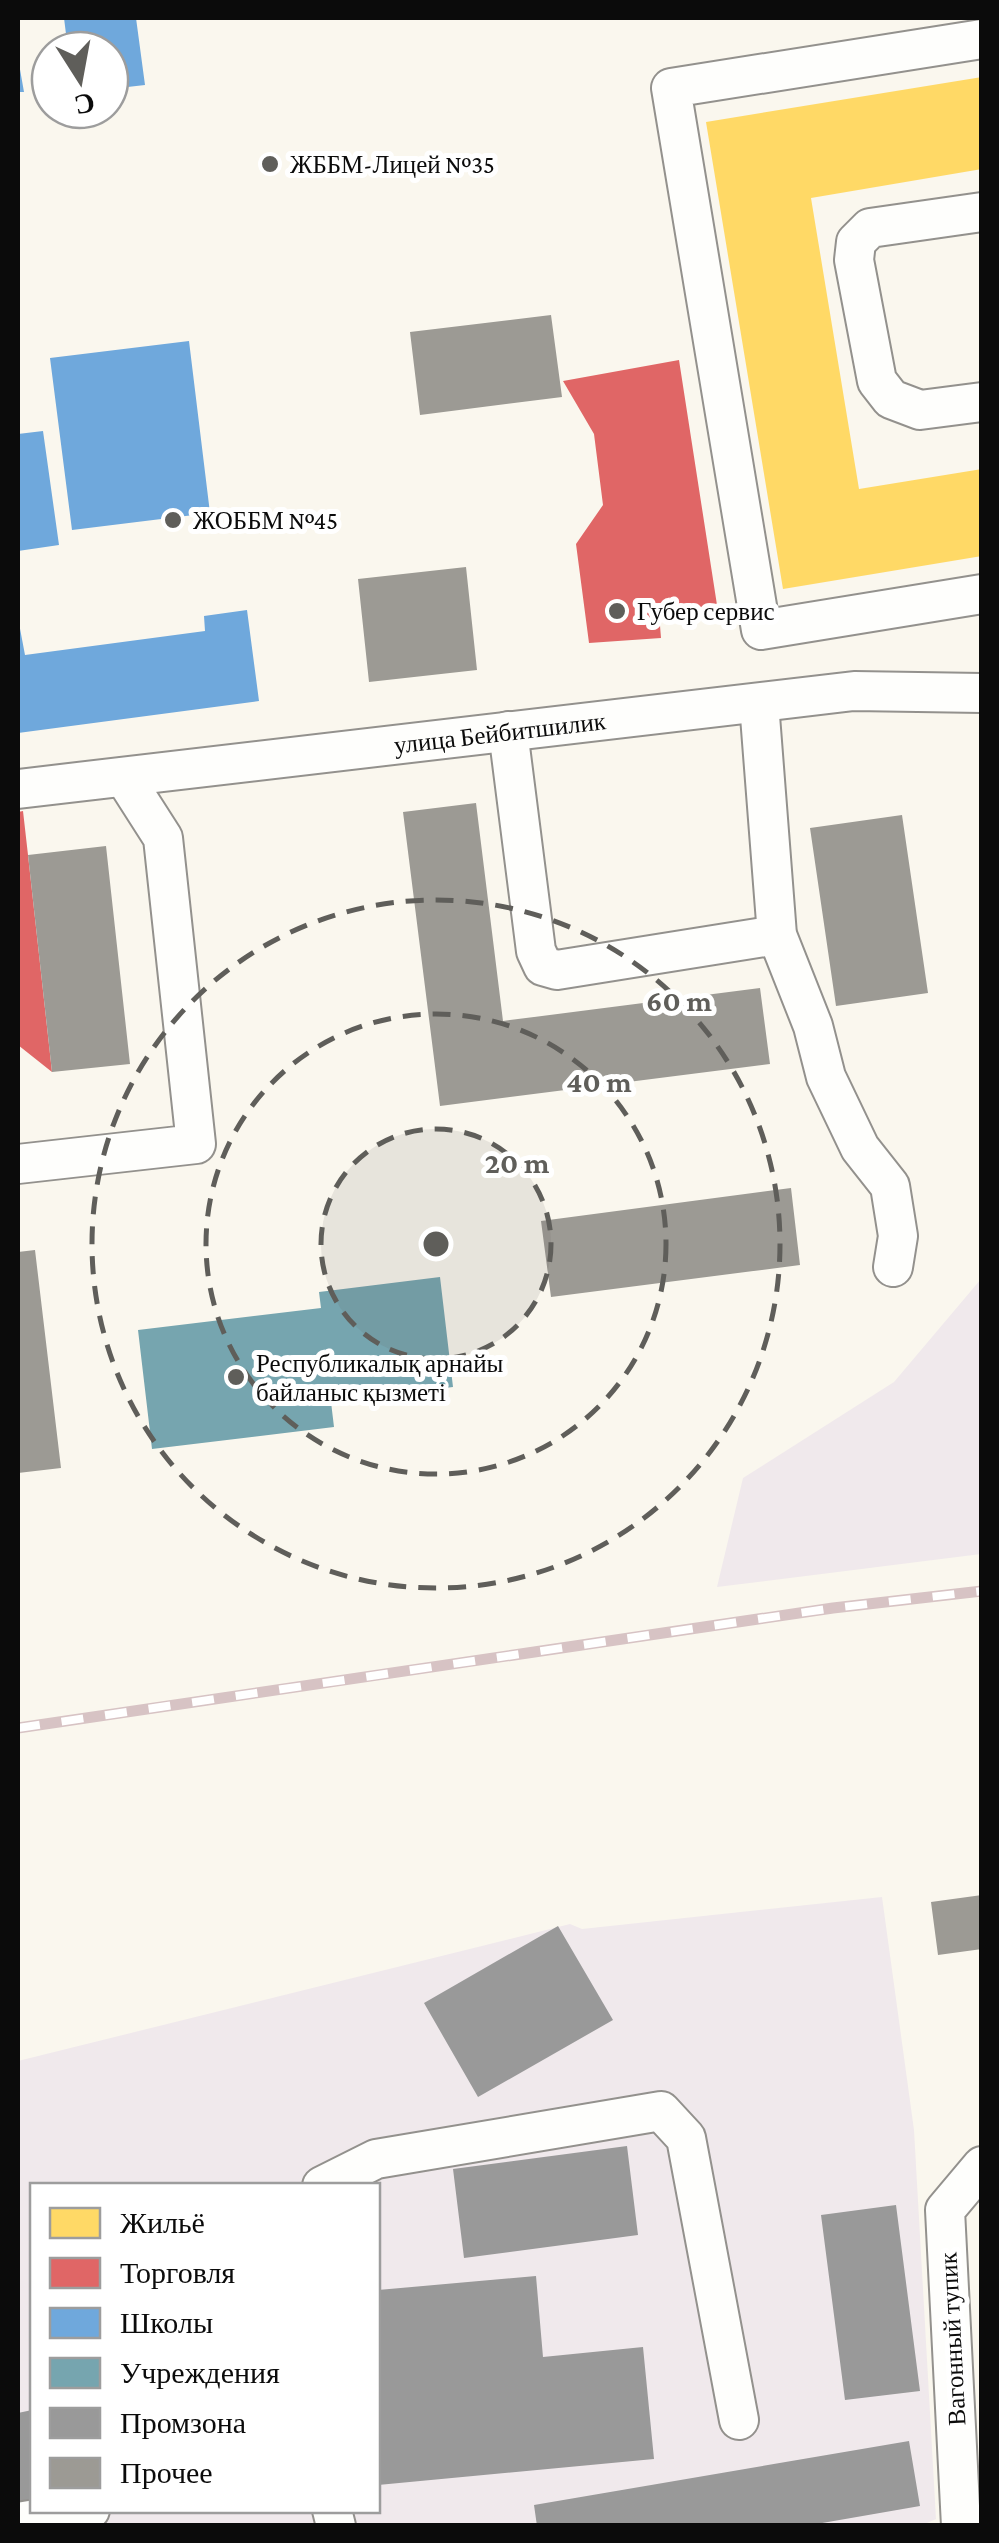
<svg xmlns="http://www.w3.org/2000/svg" width="999" height="2543" font-family="'Crimson Pro',serif">
<rect width="100%" height="100%" fill="#faf7ee"/>
<!-- industrial -->
<path fill="#f0e9ec" fill-rule="evenodd" d="M981 1279V1554L717 1587 743 1478 894 1382Z
M882 1897 914 2130 936 2519 920 2526H18V2061L570 1924 582 1929ZM32 2186H378V2510H32Z"/>
<!-- homes -->
<path fill="#ffd966" d="M982 77V169L811 198 859 489 982 469V556L783 589 706 122Z"/>
<!-- shops -->
<path fill="#e06666" d="M679 360 717 605 659 613 661 638 589 643 576 544 603 505 594 434 563 381Z
M23 811 28 855 52 1072 18 1045V812Z"/>
<!-- schools -->
<path fill="#6fa8dc" d="M64 18H136L145 85 110 89V50H68Z
M18 58 24 92H18Z
M189 341 210 513 72 530 50 358Z
M43 431 59 545 18 551V434Z
M247 610 259 701 18 733V618L25 655 205 631 204 616Z"/>
<!-- public -->
<path fill="#76a5af" d="M440 1277 453 1387 331 1402 334 1427 152 1449 138 1330 321 1308 319 1292Z"/>
<!-- industry -->
<path fill="#999" d="M558 1926 613 2020 478 2097 424 2003Z
M627 2146 638 2235 464 2258 453 2169Z
M896 2205 920 2391 845 2400 821 2215Z
M536 2276 543 2357 643 2347 654 2459 378 2485V2290Z
M32 2410V2504L18 2507V2413Z
M909 2441 920 2506 805 2526H537L534 2505Z"/>
<!-- building -->
<path fill="#9c9a94" d="M551 315 562 397 420 415 410 332Z
M466 567 477 670 369 682 358 579Z
M476 803 503 1021 760 988 770 1064 440 1106 403 812Z
M902 815 928 993 836 1006 810 828Z
M106 846 130 1064 52 1072 28 855Z
M791 1188 800 1265 551 1297 541 1221Z
M35 1250 61 1468 18 1473V1252Z
M982 1895V1949L938 1955 931 1902Z"/>
<g fill="none" stroke-linecap="round" stroke-linejoin="round">
<defs>
<g id="minor">
<path d="M982 39 671 88 761 630 982 594"/>
<path d="M982 212 870 228 856 242 854 260 877 381 891 399 920 410 982 402"/>
<path d="M759 703 777 935 813 1026 826 1077 860 1148 890 1186 898 1236 893 1267"/>
<path d="M508 731 536 951 543 966 557 970 777 935"/>
<path id="s1" d="M18 789 854 691 982 693"/>
<path d="M18 1164 196 1144 163 838 124 777"/>
<path d="M322 2186 376 2159 661 2111 686 2138 739 2420"/>
<path d="M332 2510 336 2526"/>
<path d="M18 2522 90 2510"/>
<path d="M961 2526 945 2210 982 2166"/>
</g>
</defs>
<!-- minor casing -->
<use href="#minor" stroke="#93918d" stroke-width="42"/>
<!-- minor -->
<use href="#minor" stroke="#fefefc" stroke-width="38"/>
<defs>
<path id="rail" d="M18 1728 833 1608 982 1591"/>
</defs>
<!-- rail casing -->
<use href="#rail" stroke="#d7c3c4" stroke-width="11"/>
<!-- rail -->
<use href="#rail" stroke="#fff" stroke-width="8" stroke-dasharray="22" stroke-linecap="butt"/>
</g>
<!-- distance rings -->
<circle cx="436" cy="1244" r="115" fill="#5f5e5a" fill-opacity=".12"/>
<g fill="none" stroke="#5f5e5a" stroke-width="5" stroke-dasharray="18 12">
<circle cx="436" cy="1244" r="115"/>
<circle cx="436" cy="1244" r="230"/>
<circle cx="436" cy="1244" r="344"/>
</g>
<!-- markers -->
<g fill="#5f5e5a" stroke="#fff" stroke-width="4">
<circle cx="270" cy="164" r="10"/>
<circle cx="173" cy="520" r="10"/>
<circle cx="617" cy="611" r="10"/>
<circle cx="236" cy="1377" r="10"/>
</g>
<g text-anchor="middle" stroke-width="10" stroke-linejoin="round" paint-order="stroke">
<!-- poi labels -->
<g font-size="25" fill="#0b0b0b" stroke="#fff" text-anchor="start">
<text x="290" y="173">ЖББМ-Лицей №35</text>
<text x="193" y="529">ЖОББМ №45</text>
<text x="637" y="620">Губер сервис</text>
<text x="256" y="1372">Республикалық арнайы<tspan x="256" dy="29">байланыс қызметі</tspan></text>
</g>
<!-- street labels -->
<g font-size="25" fill="#0b0b0b" stroke="#fff">
<text dy="9" stroke="none"><textPath href="#s1" startOffset="485">улица Бейбитшилик</textPath></text>
<text transform="translate(952 2339) rotate(-93)" y="9">Вагонный тупик</text>
</g>
</g>
<circle cx="436" cy="1244" r="15" fill="#5f5e5a" stroke="#fff" stroke-width="5"/>
<g font-size="30" text-anchor="middle" font-weight="bold" fill="#5f5e5a" stroke="#fff" stroke-width="10" stroke-linejoin="round" paint-order="stroke">
<text x="679" y="1011">60 m</text>
<text x="599" y="1092">40 m</text>
<text x="517" y="1173">20 m</text>
</g>
<!-- border -->
<rect width="999" height="2543" fill="none" stroke="#0b0b0b" stroke-width="40"/>
<!-- legend -->
<rect x="30" y="2183" width="350" height="330" fill="#ffffff" stroke="#9d9d9d" stroke-width="2.5"/>
<rect x="50" y="2208" width="50" height="30" fill="#ffd966" stroke="#9d9d9d" stroke-width="2.5"/>
<text x="120" y="2233" font-size="30" fill="#0b0b0b">Жильё</text>
<rect x="50" y="2258" width="50" height="30" fill="#e06666" stroke="#9d9d9d" stroke-width="2.5"/>
<text x="120" y="2283" font-size="30" fill="#0b0b0b">Торговля</text>
<rect x="50" y="2308" width="50" height="30" fill="#6fa8dc" stroke="#9d9d9d" stroke-width="2.5"/>
<text x="120" y="2333" font-size="30" fill="#0b0b0b">Школы</text>
<rect x="50" y="2358" width="50" height="30" fill="#76a5af" stroke="#9d9d9d" stroke-width="2.5"/>
<text x="120" y="2383" font-size="30" fill="#0b0b0b">Учреждения</text>
<rect x="50" y="2408" width="50" height="30" fill="#999999" stroke="#9d9d9d" stroke-width="2.5"/>
<text x="120" y="2433" font-size="30" fill="#0b0b0b">Промзона</text>
<rect x="50" y="2458" width="50" height="30" fill="#9c9a94" stroke="#9d9d9d" stroke-width="2.5"/>
<text x="120" y="2483" font-size="30" fill="#0b0b0b">Прочее</text>
<!-- north arrow -->
<g transform="translate(80 80) rotate(169)"><circle r="48" fill="#ffffff" stroke="#9d9d9d" stroke-width="2.5"/>
<path d="M0-8L18 38L0 25L-18 38Z" fill="#5f5e5a"/>
<text y="-15" font-size="28" font-weight="bold" text-anchor="middle" fill="#0b0b0b">С</text>
</g>
</svg>
